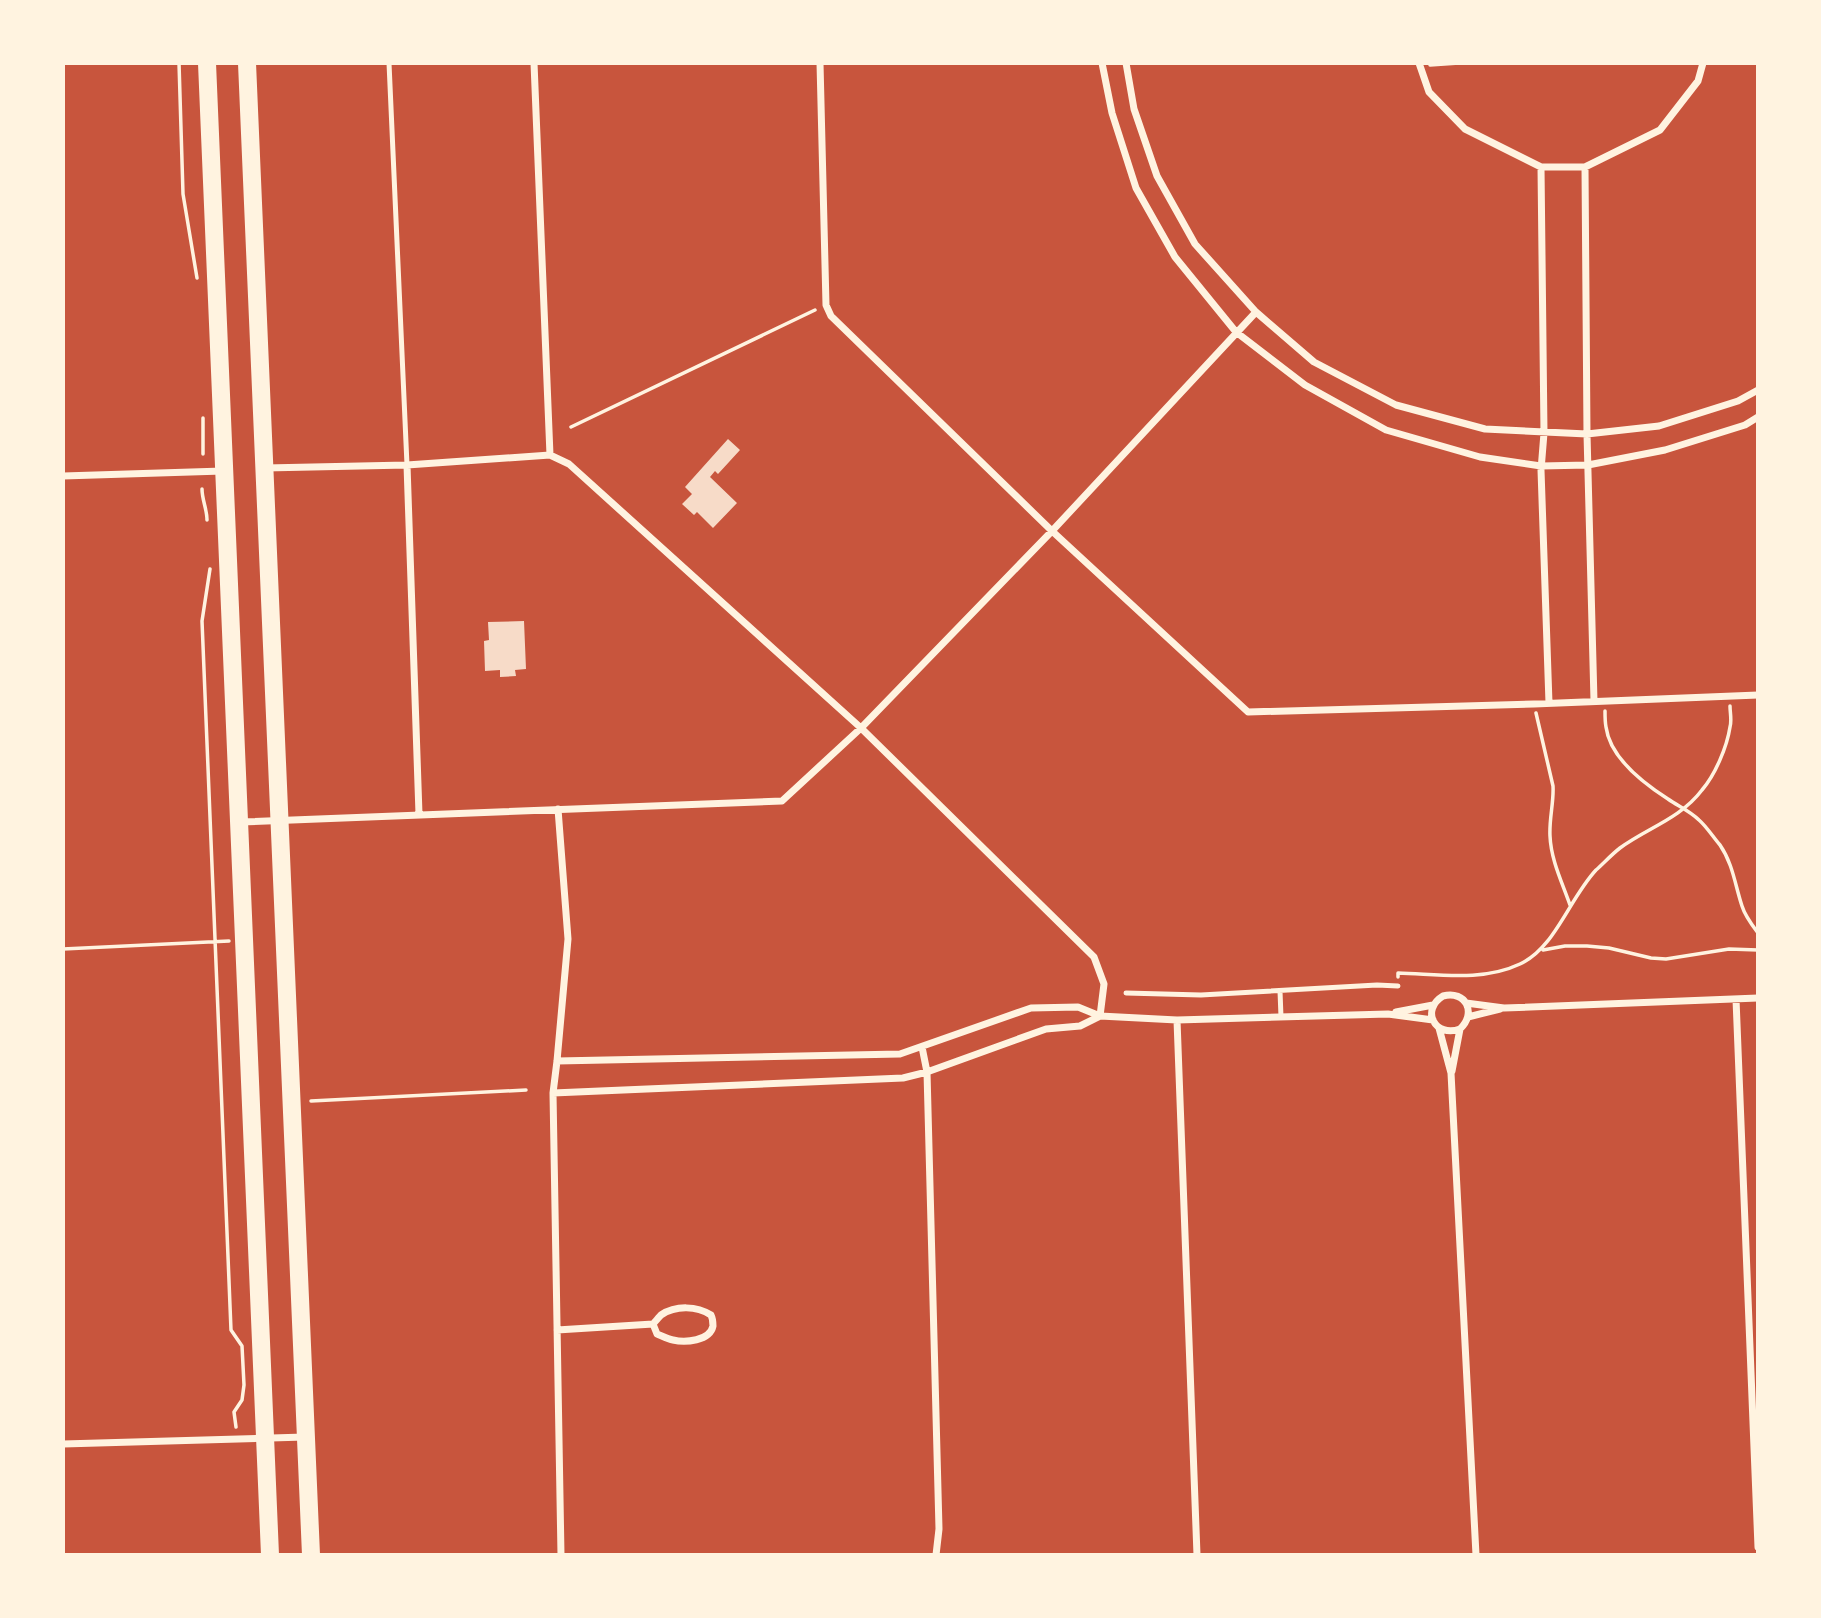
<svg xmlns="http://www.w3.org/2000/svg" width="1821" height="1618" font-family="Arial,sans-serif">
<rect width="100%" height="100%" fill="#c8553d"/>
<!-- building -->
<path fill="#f7dbc8" d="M728 439 740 450 718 474 715 471 710 477 737 503 713 528 697 512 694 515 682 504 692 494 685 487Z
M524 621 526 669 515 670 516 676 500 677V670L485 671 484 641 489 640 488 622Z"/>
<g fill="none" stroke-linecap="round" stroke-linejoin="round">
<!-- path -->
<path stroke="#fff3e0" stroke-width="3.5" d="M179 63 183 194 197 278
M1430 65 1459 63
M203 418V454
M571 427 815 310
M202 489C202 500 207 509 207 520
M210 569 202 621 231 1330 242 1346 244 1385 242 1400 234 1412 236 1427
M1605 711C1605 716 1605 722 1606 727 1610 758 1643 783 1668 799 1678 806 1690 811 1699 820 1707 827 1713 837 1720 845 1733 864 1735 885 1742 906 1745 916 1752 925 1758 933
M1536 713 1553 786C1554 802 1549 819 1550 836 1551 860 1562 882 1570 905
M63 949 229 941
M1543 950 1565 946H1587L1609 948 1651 958 1666 959 1729 949 1758 950
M1398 977V973C1438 974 1482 982 1520 964 1555 948 1569 899 1596 870 1604 863 1611 855 1620 848 1647 828 1680 819 1702 790 1715 775 1727 747 1730 727 1732 720 1730 713 1730 706
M311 1101 526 1090"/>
<!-- service -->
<path stroke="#fff3e0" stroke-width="5" d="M389 63 407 465
M1280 991 1281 1017
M1126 993 1201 995 1377 985 1398 986"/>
<!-- minor -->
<path stroke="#fff3e0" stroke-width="7" d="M534 63 550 455
M820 63 826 305 831 316 1052 531 1248 712 1534 704 1758 695
M1102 63 1112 113 1136 188 1175 257 1236 332 1305 385 1386 430 1480 457 1541 466 1588 465 1665 450 1745 425 1758 417
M1126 63 1134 109 1157 176 1195 244 1256 312 1314 362 1396 405 1485 429 1587 434 1659 426 1738 401 1758 390
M1419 63 1429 92 1465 129 1541 167H1585L1660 130 1698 81 1703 63
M1541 167 1544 433 1541 470 1549 703
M1585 167 1587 434 1594 701
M407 465 419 814
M265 468 407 465 550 455 569 464 861 728 1094 957 1104 984 1100 1016 1177 1020 1388 1014 1433 1020
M63 476 223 471
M558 809 568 939 557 1061 553 1093 561 1555
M240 822 782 801 861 728 1052 531 1256 312
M1736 999 1758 1547
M1466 1003 1504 1008 1758 998
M1396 1012 1433 1005
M1468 1017 1500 1009
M1177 1020 1197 1555
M1439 1028 1451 1073 1476 1555
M922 1047 927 1072 939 1529 936 1555
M1452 1071 1460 1029C1477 1013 1466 990 1443 996 1420 1010 1435 1038 1460 1029
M553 1093 903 1078 927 1072 1046 1029 1080 1026 1100 1016 1078 1007 1031 1008 900 1054 557 1061
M557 1330 653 1324C654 1323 660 1316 661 1315 676 1305 697 1306 711 1315 712 1317 713 1323 713 1326 710 1341 685 1343 673 1340 668 1339 662 1336 657 1334L653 1324
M63 1444 305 1437"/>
<!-- trunk -->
<path stroke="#fff3e0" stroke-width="18" d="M207 63 270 1555
M247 63 311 1555"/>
</g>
<!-- border -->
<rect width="1821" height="1618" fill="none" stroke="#fff3e0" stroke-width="130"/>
</svg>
